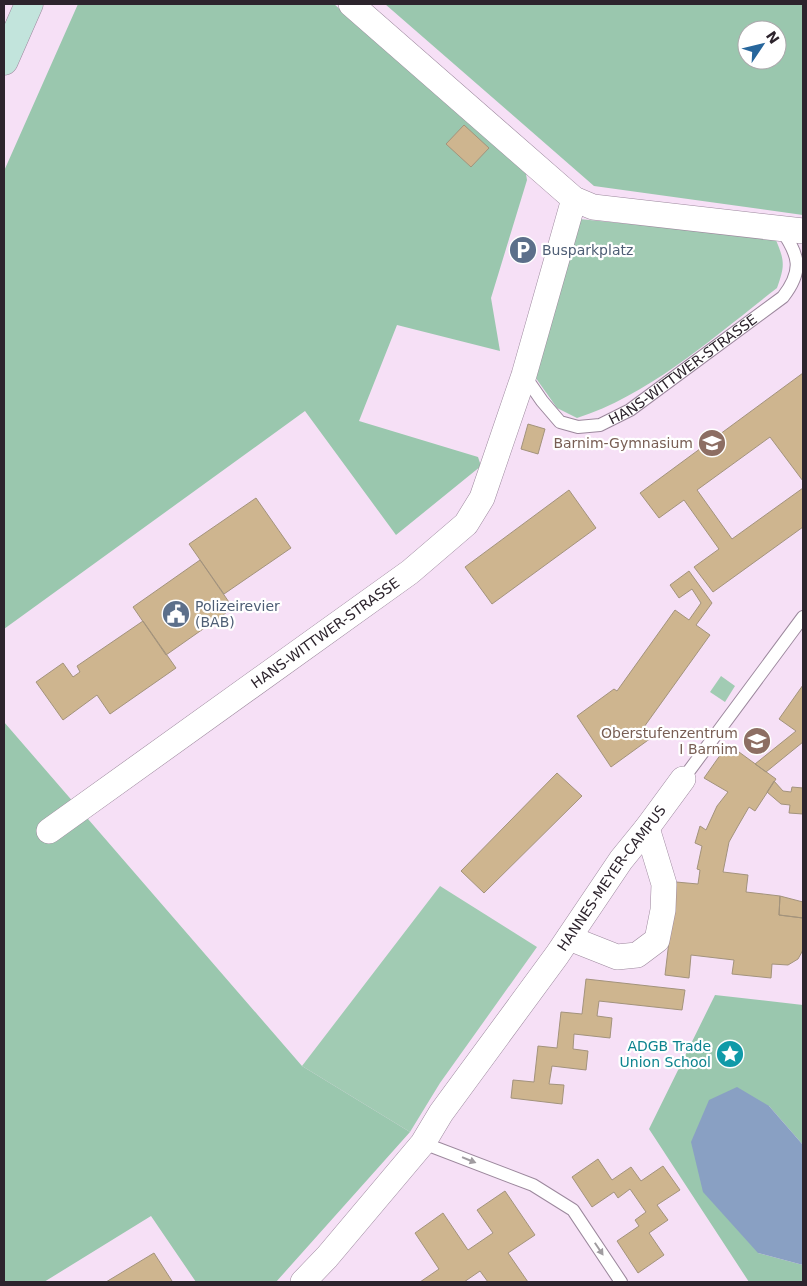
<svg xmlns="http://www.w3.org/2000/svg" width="807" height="1286" font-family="'DejaVu Sans',sans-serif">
<rect width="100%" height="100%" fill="#f6e0f6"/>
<!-- green -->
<path fill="#a1cbb3" d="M579 219 775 238C785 261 785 265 777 288 716 335 651 394 577 418L557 408 533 374Z
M721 676 735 686 725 702 710 692Z
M440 886 537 947 440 1083 410 1132 302 1066Z"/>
<!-- forest -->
<path fill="#9ac7ae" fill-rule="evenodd" d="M78 4H334L438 95 525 168 527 180 491 298 500 351 397 325 359 421 478 457 481 466 396 535 305 411 4 629V171Z
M385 4H803V215L594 186ZM747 30H777V60H747Z
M4 722 302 1066 410 1132 276 1282H196L151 1216 44 1282H4Z
M715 995 803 1005V1145L769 1106 758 1253 803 1265V1282H749L649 1129Z"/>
<!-- water -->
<path fill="#89a0c3" d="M737 1087 769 1106 803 1145V1265L758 1253 703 1192 691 1142 709 1100Z"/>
<!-- building -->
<path fill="#ceb58f" stroke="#a3937c" d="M464 125 489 148 471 167 446 144Z
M803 373V481L770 437 697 490 732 539 803 488V527L713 592 694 567 719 549 684 500 659 518 640 493Z
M528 424 545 429 538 454 521 449Z
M569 490 596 528 492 604 465 567Z
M256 498 291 548 224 594 189 544Z
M200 560 233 608 166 655 133 607Z
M689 571 712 603 696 625 710 635 644 727 651 738 611 767 577 716 614 689 617 691 675 610 689 620 701 603 692 589 679 598 670 585Z
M143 621 176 668 110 714 97 695 63 720 36 682 63 663 73 677 80 672 77 666Z
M803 685V742L766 772 755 764 796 731 779 719Z
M728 744 776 779 755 811 749 807 738 826 729 842 723 872 748 875 746 892 780 896 779 915 803 918V950L798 959 788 965 772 964 771 978 732 974 734 960 691 955 689 978 665 975 676 882 698 884 700 870 697 869 702 846 695 843 700 826 706 830 717 806 728 792 704 778Z
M557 773 582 796 484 893 461 871Z
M774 781 783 791 791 792 792 787 803 788V814L789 813 790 805 781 804 767 792Z
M780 896 803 902V918L779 915Z
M586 979 685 990 682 1010 599 1001 597 1016 612 1018 610 1038 574 1034 573 1049 588 1051 586 1070 552 1066 549 1084 564 1085 562 1104 511 1098 513 1080 534 1082 538 1046 557 1048 561 1012 582 1014Z
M598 1159 612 1180 631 1167 641 1181 663 1166 680 1190 657 1205 668 1220 649 1233 664 1255 638 1273 617 1241 639 1226 635 1220 646 1212 630 1189 618 1198 614 1192 592 1207 572 1177Z
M505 1191 535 1235 508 1253 528 1282H488L480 1271 464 1282H420L439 1269 415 1233 443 1213 468 1250 493 1233 477 1210Z
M154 1253 172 1281 169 1282H106Z"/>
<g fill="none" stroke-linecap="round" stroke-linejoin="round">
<defs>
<g id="lane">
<path id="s1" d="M524 375 542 401 560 422 578 427 600 425 630 410 783 297C804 270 799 255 781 229"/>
<path d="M683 779 803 617"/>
<path d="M423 1143 533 1185 573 1210 621 1282"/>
</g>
<g id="street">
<path d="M351 4 574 199 593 207 803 231"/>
<path id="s2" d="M49 831 410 572 466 524 482 498 524 375 574 199"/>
<path d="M569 938 617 957 637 955 657 940 663 910 664 884 647 828"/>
<path id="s3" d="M303 1282 327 1257 423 1143 441 1113 557 955 621 860 647 828 683 779"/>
</g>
<path id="secondary" d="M4 61 29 4"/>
</defs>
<!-- lane casing -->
<use href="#lane" stroke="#9c889d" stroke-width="14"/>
<!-- street casing -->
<use href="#street" stroke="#9c889d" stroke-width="26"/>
<!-- secondary casing -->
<use href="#secondary" stroke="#9c889d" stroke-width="29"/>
<!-- lane -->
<use href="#lane" stroke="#fff" stroke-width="12"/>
<!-- street -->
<use href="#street" stroke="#fff" stroke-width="25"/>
<!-- secondary -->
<use href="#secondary" stroke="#c2e4dc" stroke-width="28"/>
</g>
<!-- one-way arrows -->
<defs><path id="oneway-solid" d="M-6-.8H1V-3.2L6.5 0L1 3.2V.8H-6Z" transform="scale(1.25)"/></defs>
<g fill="#a09ca0">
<use href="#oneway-solid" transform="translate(469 1160) rotate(22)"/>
<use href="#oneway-solid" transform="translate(599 1249) rotate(56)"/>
</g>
<!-- icons -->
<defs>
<symbol id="parking-disc" viewBox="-11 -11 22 22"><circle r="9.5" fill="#5c6f8a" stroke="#fff"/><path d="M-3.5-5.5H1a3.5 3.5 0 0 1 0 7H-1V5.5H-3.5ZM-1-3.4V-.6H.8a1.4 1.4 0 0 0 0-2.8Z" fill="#fff"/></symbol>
<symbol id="school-disc" viewBox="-11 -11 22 22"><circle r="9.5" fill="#8d6e63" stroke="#fff"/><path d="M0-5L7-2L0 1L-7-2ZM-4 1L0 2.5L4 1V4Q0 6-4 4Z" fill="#fff"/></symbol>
<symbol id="civic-disc" viewBox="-11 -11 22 22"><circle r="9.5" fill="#5c6f8a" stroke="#fff"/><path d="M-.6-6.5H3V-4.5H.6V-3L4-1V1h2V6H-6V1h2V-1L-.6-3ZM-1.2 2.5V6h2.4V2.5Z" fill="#fff"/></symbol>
<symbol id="sight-disc" viewBox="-11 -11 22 22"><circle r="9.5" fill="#0f9aa8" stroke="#fff"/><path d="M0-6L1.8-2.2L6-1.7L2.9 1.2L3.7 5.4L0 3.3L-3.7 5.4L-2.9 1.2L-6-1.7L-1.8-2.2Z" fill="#fff"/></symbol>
</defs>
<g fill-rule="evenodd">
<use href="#parking-disc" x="507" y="234" width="32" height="32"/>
<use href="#school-disc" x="696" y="427" width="32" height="32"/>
<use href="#civic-disc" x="160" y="598" width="32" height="32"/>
<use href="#school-disc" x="741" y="725" width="32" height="32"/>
<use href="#sight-disc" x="714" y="1038" width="32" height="32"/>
</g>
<g text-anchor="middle" stroke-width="4.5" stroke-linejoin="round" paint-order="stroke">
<!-- service labels -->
<g font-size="14" fill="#4e5e75" stroke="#fff" text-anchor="start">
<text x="542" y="255">Busparkplatz</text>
<text x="195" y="611">Polizeirevier<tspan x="195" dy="16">(BAB)</tspan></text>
</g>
<!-- street labels -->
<g font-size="14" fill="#2d242d" stroke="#fff">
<text dy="5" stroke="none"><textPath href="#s1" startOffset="200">HANS-WITTWER-STRASSE</textPath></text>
<text dy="5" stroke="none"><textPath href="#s2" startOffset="340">HANS-WITTWER-STRASSE</textPath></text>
<text dy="5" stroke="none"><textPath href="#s3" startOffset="509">HANNES-MEYER-CAMPUS</textPath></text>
</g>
<!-- education labels -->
<g font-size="14" fill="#785e54" stroke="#fff" text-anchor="end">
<text x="693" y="448">Barnim-Gymnasium</text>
<text x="738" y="738">Oberstufenzentrum<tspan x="738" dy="16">I Barnim</tspan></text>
</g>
<!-- culture labels -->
<g font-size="14" fill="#0d838f" stroke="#fff" text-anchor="end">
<text x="711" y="1051">ADGB Trade<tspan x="711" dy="16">Union School</tspan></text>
</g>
</g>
<!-- border -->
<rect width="807" height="1286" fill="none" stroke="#2d242d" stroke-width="10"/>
<!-- north arrow -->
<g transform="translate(762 45) rotate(55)"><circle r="24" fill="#ffffff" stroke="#aba7ab"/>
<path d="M0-4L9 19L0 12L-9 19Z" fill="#27669c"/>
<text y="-8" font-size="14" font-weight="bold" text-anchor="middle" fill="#2d242d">N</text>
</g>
</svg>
